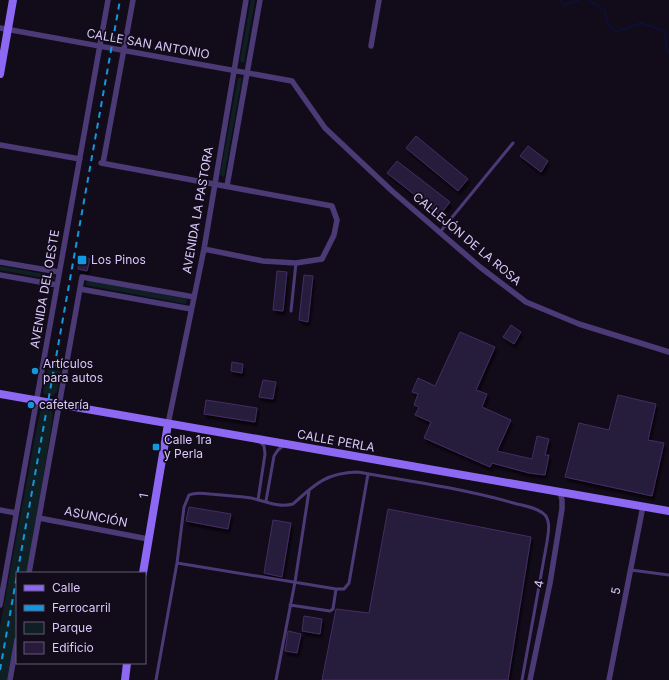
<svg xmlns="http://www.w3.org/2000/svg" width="669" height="680" font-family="Inter,sans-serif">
<defs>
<filter id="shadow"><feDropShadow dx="2" dy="4" stdDeviation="1" flood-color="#0009"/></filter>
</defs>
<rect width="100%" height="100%" fill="#120c1a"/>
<!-- green -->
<path fill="#101f24" d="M251 0H255L244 63 240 61Z
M238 78H242L224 177 220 175Z
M0 266 55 276V280L0 270Z
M87 280 187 299 186 304 86 285Z
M48 369 61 371 57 392 52 396 46 395 43 393Z
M41 409 52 411 53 414 50 436 27 573H17V632L9 680H0V626L37 426Z"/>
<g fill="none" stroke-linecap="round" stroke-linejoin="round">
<!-- stream -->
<path stroke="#0b1034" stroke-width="2" d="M559 0 564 5 579 0
M588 0 604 9 609 26 616 32 641 23 665 31 667 51 669 52"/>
</g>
<!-- building -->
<path fill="#281a3a" stroke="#452d64" filter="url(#shadow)" d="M416 136 468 179 458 191 406 148Z
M528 146 548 161 541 172 520 156Z
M397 161 450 202 440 215 387 173Z
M80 257 90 259 87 271 78 269Z
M277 271 287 272 283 311 273 310Z
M304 275 313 276 308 322 299 320Z
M511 325 521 332 514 344 503 337Z
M460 332 495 347 476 390 487 394 482 407 511 420 497 451 532 459 537 436 549 439 545 455H549L545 475 529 473 492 463 490 467 424 438 431 422 415 415 419 407 414 405 418 394 412 392 418 378 435 386Z
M232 362 243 364 242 373 231 371Z
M263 380 276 382 273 399 259 397Z
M618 395 656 404 648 440 664 443 652 496 565 477 579 423 609 430Z
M206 400 257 408 255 422 204 414Z
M189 507 231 514 228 529 186 521Z
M388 509 531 537 508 680H322L336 609 369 613Z
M273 520 291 523 282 577 264 573Z
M304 616 322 619 320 634 302 631Z
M288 631 301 634 297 653 285 651Z"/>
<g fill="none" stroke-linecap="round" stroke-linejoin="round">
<!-- lane -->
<path stroke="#4b3a76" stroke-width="3" d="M440 232 513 143
M291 311 296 263
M258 500 265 454 264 446 260 442
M266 501 274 456 278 450 283 446
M177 563 336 589H344L349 583 368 474
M631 570 669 575
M290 605 330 611 333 609 336 589
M156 680 177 563 184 507 189 495C195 492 203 493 210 494 223 495 237 496 251 498 265 501 279 508 293 504 315 484 326 473 357 472 411 481 465 489 517 504 526 506 538 508 545 515 551 522 548 534 547 542L522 680
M276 680 295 582 309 491"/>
<!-- street -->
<path stroke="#4b3a76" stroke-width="5.5" d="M0 28 292 81 325 128 392 191 480 267 526 302 579 324 669 352
M371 46 379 0
M0 145 80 159
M101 163 332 206 337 220 334 235 322 259 296 263 263 261 204 249
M103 163 133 0
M227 186 260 0
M0 262 59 272
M0 275 57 285
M80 289 191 309
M168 424 204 249 246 0
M0 510 16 513
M39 518 148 539
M29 573 82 277 194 297
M0 605 108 0
M10 680 17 640
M530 680 550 583 562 509V500L560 492
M609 680 643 506"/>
<!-- secondary -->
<path stroke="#8d68f3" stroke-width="8" d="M0 74 13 0
M0 394 669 511
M143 573 168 424
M125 680 127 663"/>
<!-- rail -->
<path stroke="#1199df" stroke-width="2" stroke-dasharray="6 5" stroke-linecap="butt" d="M0 670 120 0"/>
</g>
<!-- markers -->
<g fill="#1199df" stroke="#120c1a" stroke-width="1.5">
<rect x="77" y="255" width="10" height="10" rx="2"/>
<circle cx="35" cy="371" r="4"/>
<circle cx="31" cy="405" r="4"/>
<rect x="152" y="443" width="8" height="8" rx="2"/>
</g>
<g text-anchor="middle" stroke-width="3.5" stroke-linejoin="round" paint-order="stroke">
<!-- street labels -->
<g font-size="12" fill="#dbc9fb" stroke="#120c1a">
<text transform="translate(148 44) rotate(10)" y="4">CALLE SAN ANTONIO</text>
<text transform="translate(198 210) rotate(-80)" y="4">AVENIDA LA PASTORA</text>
<text transform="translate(467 239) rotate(40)" y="4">CALLEJÓN DE LA ROSA</text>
<text transform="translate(45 289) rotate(-80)" y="4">AVENIDA DEL OESTE</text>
<text transform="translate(336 441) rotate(10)" y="4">CALLE PERLA</text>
<text transform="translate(144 496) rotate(-80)" y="4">1</text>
<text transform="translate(96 517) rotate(11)" y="4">ASUNCIÓN</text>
<text transform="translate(539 584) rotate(-79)" y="4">4</text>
<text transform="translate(616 591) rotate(-79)" y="4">5</text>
</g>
<!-- poi labels -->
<g font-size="12" fill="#dbc9fb" stroke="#120c1a" text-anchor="start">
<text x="91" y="264">Los Pinos</text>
<text x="43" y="368">Artículos<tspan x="43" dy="14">para autos</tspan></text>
<text x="39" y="409">cafetería</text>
<text x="164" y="444">Calle 1ra<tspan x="164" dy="14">y Perla</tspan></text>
</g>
</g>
<!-- legend -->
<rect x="16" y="572" width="130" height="92" fill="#120c1a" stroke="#625874"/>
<rect x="24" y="585" width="20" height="6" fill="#8d68f3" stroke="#625874"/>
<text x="52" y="592" font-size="12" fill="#dbc9fb">Calle</text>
<rect x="24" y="605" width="20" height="6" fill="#1199df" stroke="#625874"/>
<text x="52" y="612" font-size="12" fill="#dbc9fb">Ferrocarril</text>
<rect x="24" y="622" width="20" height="12" fill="#101f24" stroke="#625874"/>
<text x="52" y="632" font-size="12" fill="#dbc9fb">Parque</text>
<rect x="24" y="642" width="20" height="12" fill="#281a3a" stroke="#625874"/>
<text x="52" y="652" font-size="12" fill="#dbc9fb">Edificio</text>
</svg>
